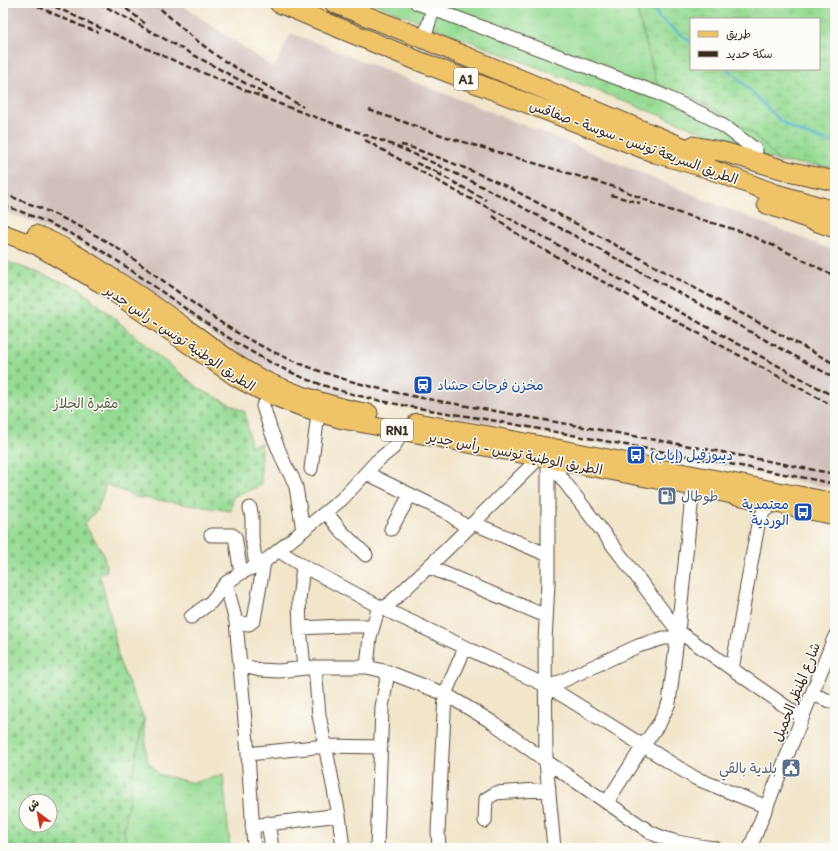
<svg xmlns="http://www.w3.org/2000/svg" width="838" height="851" font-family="Itim,'Playpen Sans Arabic',sans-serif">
<defs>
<pattern id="grass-tufts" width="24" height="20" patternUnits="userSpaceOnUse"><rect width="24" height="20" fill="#96db94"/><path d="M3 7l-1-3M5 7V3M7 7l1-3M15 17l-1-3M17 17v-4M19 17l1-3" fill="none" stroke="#82bc7f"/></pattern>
<pattern id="wetland-marsh" width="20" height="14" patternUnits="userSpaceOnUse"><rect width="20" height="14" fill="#96db94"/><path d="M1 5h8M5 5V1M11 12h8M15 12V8" fill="none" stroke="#82bc7f"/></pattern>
<pattern id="cemetery-stones" width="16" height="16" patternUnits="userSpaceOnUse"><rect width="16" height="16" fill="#96db94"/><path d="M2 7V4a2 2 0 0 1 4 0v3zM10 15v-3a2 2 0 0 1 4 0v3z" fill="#82bc7f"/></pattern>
</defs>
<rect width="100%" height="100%" fill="#fdfcf7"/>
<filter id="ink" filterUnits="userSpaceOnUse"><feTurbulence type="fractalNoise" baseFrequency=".025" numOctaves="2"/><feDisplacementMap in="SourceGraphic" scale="8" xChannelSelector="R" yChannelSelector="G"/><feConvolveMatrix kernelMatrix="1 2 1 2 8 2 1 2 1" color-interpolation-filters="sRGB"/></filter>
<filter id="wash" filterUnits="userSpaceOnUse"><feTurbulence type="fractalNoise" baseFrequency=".012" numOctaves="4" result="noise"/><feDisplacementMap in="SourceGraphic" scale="16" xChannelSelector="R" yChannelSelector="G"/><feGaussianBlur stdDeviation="0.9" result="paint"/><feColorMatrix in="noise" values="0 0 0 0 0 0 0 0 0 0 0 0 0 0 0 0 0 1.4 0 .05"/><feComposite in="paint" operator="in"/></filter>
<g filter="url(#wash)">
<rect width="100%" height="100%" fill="#f1e5ca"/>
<!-- railway -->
<path fill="#d0c0bc" d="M3 3H179L274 68 291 33 574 145 708 201 835 251V489L704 463 375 402 311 388 271 371 213 336 111 263 85 247 25 219 3 211Z"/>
<!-- grass -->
<path fill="url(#grass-tufts)" stroke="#688259" d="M372 3H635L657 84 707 105 755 135 780 162Z
M144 718 147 760 158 774 193 783 223 774 230 848H127L124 832 132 777Z"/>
<!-- wetland -->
<path fill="url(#wetland-marsh)" stroke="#688259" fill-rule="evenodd" d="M635 3H835V167L780 162 755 135 708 105 657 84ZM691 19H819V69H691Z"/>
<!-- cemetery -->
<path fill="url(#cemetery-stones)" stroke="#688259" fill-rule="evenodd" d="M3 260 79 288 157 355 200 389 245 412 251 446 261 443V485L233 497 231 511 136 497 106 484 98 509 84 524 103 552 107 571 99 573 111 617 119 661 144 718 132 777 124 832 127 848H3ZM26 801H50V825H26Z"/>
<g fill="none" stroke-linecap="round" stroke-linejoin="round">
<!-- stream -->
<path stroke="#53b1d2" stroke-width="2.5" d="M652 3 659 18 691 42
M727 69C747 84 762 105 781 121 797 133 816 138 835 143"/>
</g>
</g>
<g filter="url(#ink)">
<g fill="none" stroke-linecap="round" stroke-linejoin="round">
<defs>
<path id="minor" d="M417 3 657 93 709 117 728 129 756 150
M424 39 433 9
M263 406 271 431 285 465 292 477 296 487 303 530
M549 450 548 460V584L545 641 546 761 554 848
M548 460 678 631 802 718
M311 469 318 414
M366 473 446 512 468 528
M250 508 252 518V538L256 566
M326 512 342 532 366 555
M473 523 548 555
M391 529 410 495
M211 535H232L235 537 241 573
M279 551 303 566 384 609 549 687 695 778 767 807
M303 566 299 600 300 628 304 668
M429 567 546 616
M226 583 236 622 248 754 254 848
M384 609 447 549 539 458
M191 617 211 602 226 583 241 573 264 562 342 499 377 461 393 448 398 439 400 431
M236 622 249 624 254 620 264 562
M300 628 342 626H373
M240 665 260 670 279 671 315 667H367L388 672 445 694 492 722 546 761 650 832C671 843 692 845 715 848
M315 667 319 715 339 815 343 848
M367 667 370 637 379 606
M732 669 759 519 765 510 774 504
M549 687 638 646 664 638H677
M812 694 835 703
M248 754 325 746 381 747
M607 802 643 746 660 722 669 703 678 631 693 487
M485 821 486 799 496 793 549 789
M268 823 272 848
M252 826 339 815
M377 848 382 707 388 672
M439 848 438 832 445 694 465 648
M750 848 835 636"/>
<path id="major" d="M3 233 35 245 101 284 238 379C271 398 306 410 343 420L693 487 835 516
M36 234C64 245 90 262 115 279 142 296 169 315 195 334 219 351 246 373 274 384 304 397 337 407 369 413
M417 422 526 442 835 502"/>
<path id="highway" d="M279 3 416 60 655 153 707 168 773 193 835 211
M334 3 424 39 706 157
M693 146 724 152 788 171 835 181
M767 204 835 228"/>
</defs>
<!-- minor casing -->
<use href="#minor" stroke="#564638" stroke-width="15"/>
<!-- major casing -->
<use href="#major" stroke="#564638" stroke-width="19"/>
<!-- highway casing -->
<use href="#highway" stroke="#564638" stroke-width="21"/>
<!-- minor -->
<use href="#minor" stroke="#fff" stroke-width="13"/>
<!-- major -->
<use href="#major" stroke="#efc469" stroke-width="17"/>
<!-- highway -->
<use href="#highway" stroke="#efc469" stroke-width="19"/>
<!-- rail -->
<path stroke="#3b2a1e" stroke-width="2.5" stroke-dasharray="6 3" stroke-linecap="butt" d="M30 3 81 26 98 32
M47 3C121 38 196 71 272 101 308 115 344 127 380 140 424 157 467 179 509 200L835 378
M99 3 263 93
M119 3 147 25
M154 3 191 36 221 59 303 107
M369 110 450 138 618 188 669 210 743 232 783 250 835 276
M365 140 461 194 503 215 835 397
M401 145C413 147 425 153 437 157 463 167 489 178 514 190L835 364
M416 163 442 174
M437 173 486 200
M3 194C44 208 83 226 120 250 161 277 198 310 241 335 299 368 353 384 417 397L706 449 835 474
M611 195 640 203
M3 205C34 216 64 229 92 245 167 290 226 347 309 380 368 403 434 410 496 421 567 434 637 447 708 460 750 468 793 475 835 484
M493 216 523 238 535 245 835 407"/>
</g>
</g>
<!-- icons -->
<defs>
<symbol id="station-square" viewBox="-11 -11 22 22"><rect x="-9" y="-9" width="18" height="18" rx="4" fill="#1a4fb4" stroke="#fdfcf7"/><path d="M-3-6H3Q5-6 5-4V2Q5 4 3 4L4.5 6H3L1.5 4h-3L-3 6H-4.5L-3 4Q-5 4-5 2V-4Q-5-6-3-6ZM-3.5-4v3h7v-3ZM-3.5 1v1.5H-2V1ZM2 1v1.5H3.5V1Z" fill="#fff"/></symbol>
<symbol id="bus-square" viewBox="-11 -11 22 22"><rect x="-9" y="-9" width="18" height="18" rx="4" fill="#1a4fb4" stroke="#fdfcf7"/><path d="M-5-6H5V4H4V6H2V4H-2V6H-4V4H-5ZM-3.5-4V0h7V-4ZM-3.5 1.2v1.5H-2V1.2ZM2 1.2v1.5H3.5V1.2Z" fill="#fff"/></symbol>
<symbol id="fuel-square" viewBox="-11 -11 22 22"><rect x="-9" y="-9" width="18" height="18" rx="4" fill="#5c6f8a" stroke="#fdfcf7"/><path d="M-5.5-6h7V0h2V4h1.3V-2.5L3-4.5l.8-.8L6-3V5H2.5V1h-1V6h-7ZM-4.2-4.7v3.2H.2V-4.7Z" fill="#fff"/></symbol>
<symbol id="civic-square" viewBox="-11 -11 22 22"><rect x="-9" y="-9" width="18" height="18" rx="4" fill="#5c6f8a" stroke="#fdfcf7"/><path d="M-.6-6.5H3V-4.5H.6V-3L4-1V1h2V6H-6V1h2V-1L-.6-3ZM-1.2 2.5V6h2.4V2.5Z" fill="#fff"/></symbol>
</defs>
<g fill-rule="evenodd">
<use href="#station-square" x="412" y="374" width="22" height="22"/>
<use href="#bus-square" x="625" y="444" width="22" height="22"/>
<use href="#fuel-square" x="656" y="485" width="22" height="22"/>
<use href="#bus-square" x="792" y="501" width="22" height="22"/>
<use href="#civic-square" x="780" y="757" width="22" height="22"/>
</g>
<g text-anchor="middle" stroke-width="3" stroke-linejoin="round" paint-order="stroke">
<!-- shield labels -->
<g fill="#fdfcf7" stroke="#75695f" stroke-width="1">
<rect x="454" y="68" width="24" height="22" rx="3"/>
<rect x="381" y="419" width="32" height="22" rx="3"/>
</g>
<g font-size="13" font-weight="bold" fill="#3b2a1e">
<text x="466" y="84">A1</text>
<text x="397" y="435">RN1</text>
</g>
<!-- street labels -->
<g font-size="14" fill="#3b2a1e" stroke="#fdfcf7">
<text transform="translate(634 142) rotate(20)" y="5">الطريق السريعة تونس - سوسة - صفاقس</text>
<text transform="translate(180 338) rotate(34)" y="5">الطريق الوطنية تونس - رأس جدير</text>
<text transform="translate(515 453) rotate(11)" y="5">الطريق الوطنية تونس - رأس جدير</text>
<text transform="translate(796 692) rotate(-68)" y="5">شارع المنظر الجميل</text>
</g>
<!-- transit labels -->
<g font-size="14" fill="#164399" stroke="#fdfcf7" text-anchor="start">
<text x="437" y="390">مخزن فرحات حشاد</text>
<text x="650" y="460">ديبوزفيل (إياب)</text>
<text x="789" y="509" text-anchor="end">معتمدية<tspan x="789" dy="16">الوردية</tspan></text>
</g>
<!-- park labels -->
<g font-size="14" fill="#565f41" stroke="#fdfcf7">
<text x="86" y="408">مقبرة الجلاز</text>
</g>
<!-- service labels -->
<g font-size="14" fill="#4e5e75" stroke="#fdfcf7" text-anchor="start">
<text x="681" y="501">طوطال</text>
<text x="777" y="773" text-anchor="end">بلدية بالڤي</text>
</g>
</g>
<!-- margin -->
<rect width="838" height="851" fill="none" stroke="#fdfcf7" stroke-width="16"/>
<!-- legend -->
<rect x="690" y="18" width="130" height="52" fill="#fdfcf7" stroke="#afa8a0"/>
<rect x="698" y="31" width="20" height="6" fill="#efc469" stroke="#afa8a0"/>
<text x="726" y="38" font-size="12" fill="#3b2a1e">طريق</text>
<rect x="698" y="51" width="20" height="6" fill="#3b2a1e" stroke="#afa8a0"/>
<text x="726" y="58" font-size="12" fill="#3b2a1e">سكة حديد</text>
<!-- north arrow -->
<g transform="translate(38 813) rotate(328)"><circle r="19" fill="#fdfcf7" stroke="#afa8a0"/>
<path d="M0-3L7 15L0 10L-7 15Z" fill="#c8321e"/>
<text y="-6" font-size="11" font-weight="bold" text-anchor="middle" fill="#3b2a1e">ش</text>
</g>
</svg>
